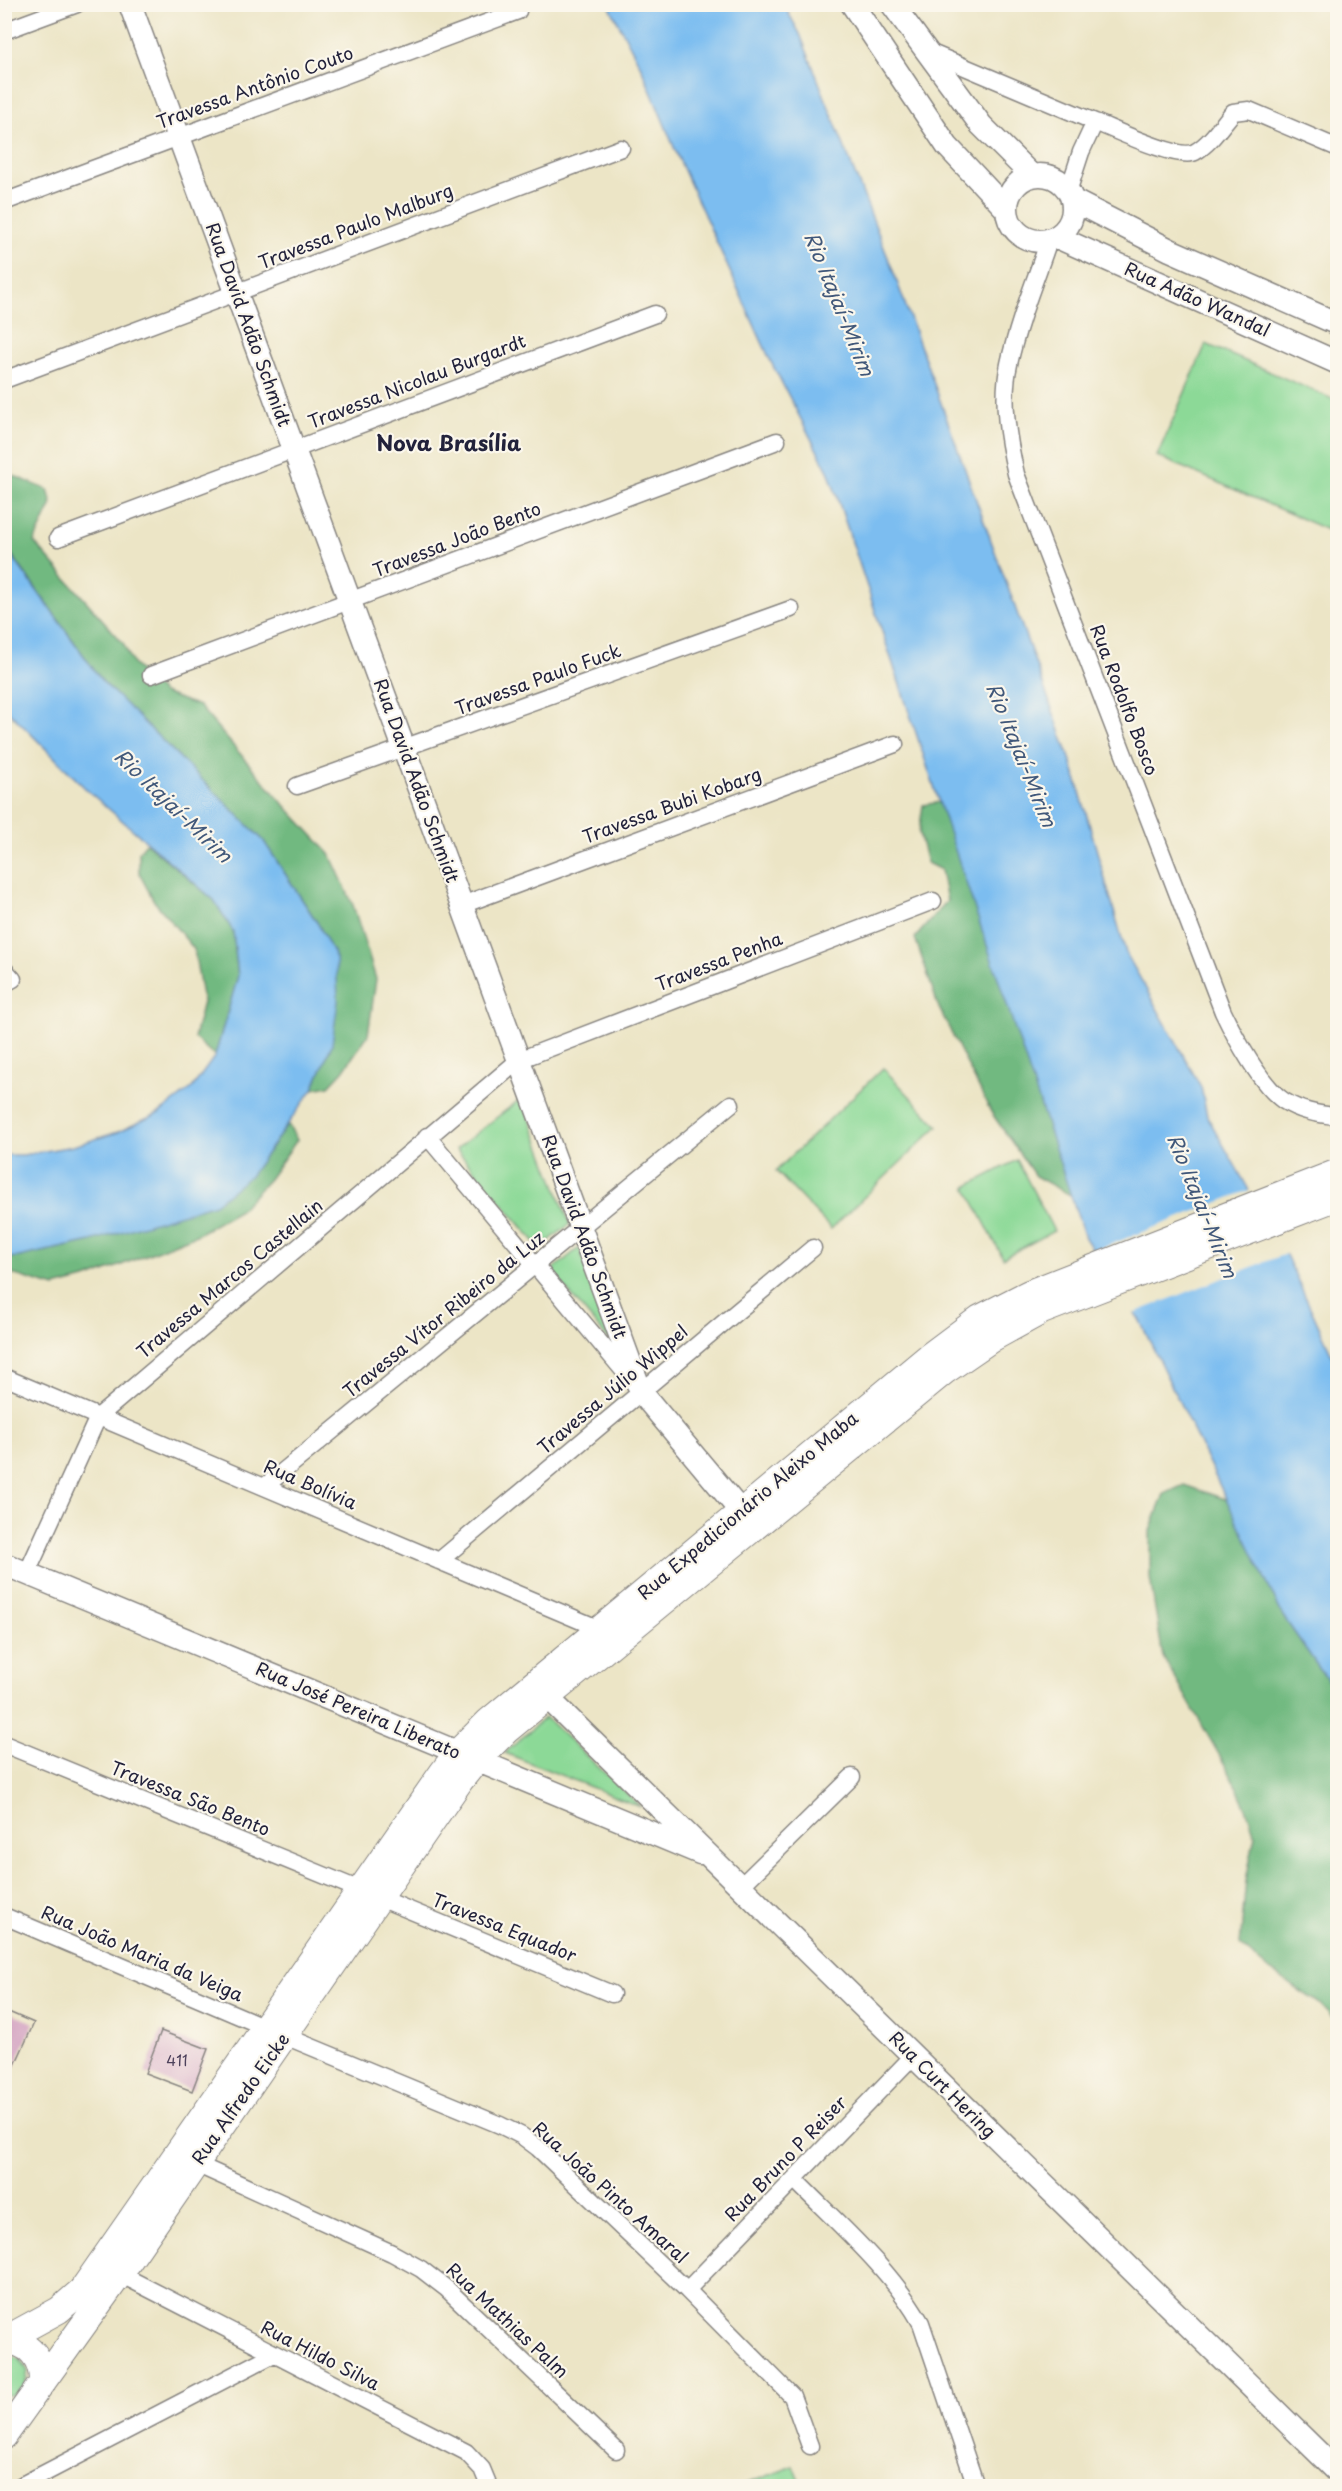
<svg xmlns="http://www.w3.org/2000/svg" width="1342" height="2491" font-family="'Playpen Sans',sans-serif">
<rect width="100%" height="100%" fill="#fbf7ec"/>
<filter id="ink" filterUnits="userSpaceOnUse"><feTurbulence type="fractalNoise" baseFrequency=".0167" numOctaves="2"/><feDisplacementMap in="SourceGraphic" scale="12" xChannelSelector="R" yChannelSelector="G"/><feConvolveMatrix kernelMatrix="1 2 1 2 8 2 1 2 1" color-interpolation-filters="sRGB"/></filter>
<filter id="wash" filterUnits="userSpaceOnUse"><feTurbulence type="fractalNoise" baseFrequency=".008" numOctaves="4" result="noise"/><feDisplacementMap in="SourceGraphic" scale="24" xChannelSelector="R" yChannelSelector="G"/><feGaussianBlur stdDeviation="1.35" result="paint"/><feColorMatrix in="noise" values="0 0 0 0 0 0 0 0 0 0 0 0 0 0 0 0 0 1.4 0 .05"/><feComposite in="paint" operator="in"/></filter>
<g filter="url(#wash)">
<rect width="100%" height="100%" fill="#ece5c6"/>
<!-- green -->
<path fill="#8cd997" stroke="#577e69" stroke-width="1.5" d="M1206 344 1337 401V515L1330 531 1157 456Z
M883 1068 938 1126 831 1229 776 1171Z
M522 1098 570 1224 540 1248 456 1149Z
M1017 1160 1054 1231 1003 1258 966 1187Z
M579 1248 617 1350 551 1271Z
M545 1717 641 1807 505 1753Z
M4 2354 20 2359 28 2371 25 2386 13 2395H5Z
M794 2466 802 2486H740Z"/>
<!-- forest -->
<path fill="#71b980" stroke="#4a6e5e" stroke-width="1.5" d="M5 472 48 490 52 504 34 542 123 643 133 664 163 693 199 706 279 799 330 854 353 905 376 979 368 1035 343 1071 329 1086 313 1089 332 1044 336 958 318 924 263 840 102 681 5 545Z
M940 802 1072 1196 1035 1176 991 1112 939 1008 915 938 947 901 941 870 927 863 919 833 923 805Z
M146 843 214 900 233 931 238 976 215 1056 194 1038 203 1002 194 949 154 901 139 873V852Z
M288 1124 297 1140 269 1179 240 1210 196 1235 89 1278 55 1287 5 1272V1258L19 1257 91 1241 251 1175Z
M1184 1485 1228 1500 1283 1616 1337 1694V2022L1319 2003 1270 1971 1240 1945 1246 1880 1255 1835 1246 1808 1233 1779 1163 1657 1150 1578V1531L1164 1494Z"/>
<!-- water -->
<path fill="#7bbdf0" stroke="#4e7096" stroke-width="1.5" d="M609 5H784L800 34 892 268 1072 764 1126 953 1201 1087 1207 1116 1287 1257 1337 1366V1694L1283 1616 1139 1319 1085 1238 829 473 771 362 678 157 641 67Z
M4 545 102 681 263 840 318 924 336 958 338 1001 332 1044 313 1089 251 1175 215 1204 91 1241 19 1257 5 1258V1155H23L73 1146 118 1132 159 1113 192 1088 215 1056 238 976 233 931 214 900 88 791 5 708Z"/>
<!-- pier -->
<path fill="#ece5c6" d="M1252 1189 1288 1253 1131 1314 1091 1252Z"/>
<g id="blocks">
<!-- building -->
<path fill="#d3a2c1" d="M4 2010 34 2023 4 2089Z
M161 2031 208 2049 192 2091 145 2073Z"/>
</g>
</g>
<g filter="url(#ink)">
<use href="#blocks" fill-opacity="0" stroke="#878480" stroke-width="1.5"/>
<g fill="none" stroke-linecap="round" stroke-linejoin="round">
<defs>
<path id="minor" d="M4 31 77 4
M927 51 1095 122
M1068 192 1081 152 1095 122C1113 129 1179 161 1195 152 1210 144 1222 125 1233 112L1249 110 1338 148
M4 202 518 11
M1049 240C1035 281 1018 322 1009 364 1001 400 1008 439 1016 474L1223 1012C1235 1037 1261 1086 1284 1101 1300 1111 1319 1115 1338 1116
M4 380 621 148
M58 538 655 314
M151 675 777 441
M297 786 791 609
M462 905 895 744
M4 969 13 979 4 984
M427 1136 633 1382
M4 1377 600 1629
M264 1487 731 1104
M439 1561 813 1248
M27 1573 98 1417 519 1060 933 901
M4 1744 360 1890
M741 1886 852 1777
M380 1898 612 1994
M4 1916 265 2027
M285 2036 500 2125 522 2136 538 2148 687 2290 792 2396 810 2446
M196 2164 392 2253 421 2269 447 2289 616 2450
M794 2179C839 2225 890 2268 921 2323L976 2486
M120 2274 466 2452 482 2469 489 2486
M687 2290 913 2056
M20 2486 274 2354"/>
<path id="secondary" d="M130 4 641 1392 752 1525
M852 4 947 146 1007 210
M892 4 981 125 1032 176
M1007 208a33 33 0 1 1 66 0a33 33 0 1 1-66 0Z
M1072 200 1170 250 1338 324
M1057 237 1338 363
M4 1564 700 1853
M547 1697 1338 2472"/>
<path id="primary" d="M4 2340 59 2310 82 2290 442 1773 458 1752 489 1721 928 1357 980 1318 1029 1293 1338 1172
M4 2341C30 2342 43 2359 42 2384
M4 2436 120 2274 460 1781 476 1761 506 1731 945 1371 993 1338 1042 1311 1338 1197"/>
</defs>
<!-- minor casing -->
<use href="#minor" stroke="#878480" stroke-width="19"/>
<!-- secondary casing -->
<use href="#secondary" stroke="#878480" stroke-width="25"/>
<!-- primary casing -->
<use href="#primary" stroke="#878480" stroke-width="28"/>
<!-- minor -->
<use href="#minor" stroke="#fff" stroke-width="16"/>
<!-- secondary -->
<use href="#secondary" stroke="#fff" stroke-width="22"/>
<!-- primary -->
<use href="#primary" stroke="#fff" stroke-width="26"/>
</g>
</g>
<g text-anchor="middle" stroke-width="4.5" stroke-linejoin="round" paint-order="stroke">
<!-- number labels -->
<g font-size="15" fill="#4e425c">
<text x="177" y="2066">411</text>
</g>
<!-- street labels -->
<g font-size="18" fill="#22223b" stroke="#fbf7ec">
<text transform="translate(255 88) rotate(-20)" y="6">Travessa Antônio Couto</text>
<text transform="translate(356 227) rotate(-21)" y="6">Travessa Paulo Malburg</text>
<text transform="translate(1197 300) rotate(24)" y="6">Rua Adão Wandal</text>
<text transform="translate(248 325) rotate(70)" y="6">Rua David Adão Schmidt</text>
<text transform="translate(417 382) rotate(-21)" y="6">Travessa Nicolau Burgardt</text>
<text transform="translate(457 540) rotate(-21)" y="6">Travessa João Bento</text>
<text transform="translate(538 680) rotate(-20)" y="6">Travessa Paulo Fuck</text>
<text transform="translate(1124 700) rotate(69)" y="6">Rua Rodolfo Bosco</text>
<text transform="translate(416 781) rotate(70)" y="6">Rua David Adão Schmidt</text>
<text transform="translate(672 806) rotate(-20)" y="6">Travessa Bubi Kobarg</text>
<text transform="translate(719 962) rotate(-21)" y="6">Travessa Penha</text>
<text transform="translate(584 1237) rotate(70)" y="6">Rua David Adão Schmidt</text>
<text transform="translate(230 1279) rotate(-40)" y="6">Travessa Marcos Castellain</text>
<text transform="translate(444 1315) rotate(-39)" y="6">Travessa Vítor Ribeiro da Luz</text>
<text transform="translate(613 1390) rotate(-40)" y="6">Travessa Júlio Wippel</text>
<text transform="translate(310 1485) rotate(23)" y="6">Rua Bolívia</text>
<text transform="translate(748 1506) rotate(-40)" y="6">Rua Expedicionário Aleixo Maba</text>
<text transform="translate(358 1711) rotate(23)" y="6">Rua José Pereira Liberato</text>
<text transform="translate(190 1799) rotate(22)" y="6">Travessa São Bento</text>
<text transform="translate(504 1928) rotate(22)" y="6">Travessa Equador</text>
<text transform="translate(142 1954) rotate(23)" y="6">Rua João Maria da Veiga</text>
<text transform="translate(942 2085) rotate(45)" y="6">Rua Curt Hering</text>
<text transform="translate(241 2099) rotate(-55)" y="6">Rua Alfredo Eicke</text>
<text transform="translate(786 2159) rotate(-46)" y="6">Rua Bruno P Reiser</text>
<text transform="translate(610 2193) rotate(42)" y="6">Rua João Pinto Amaral</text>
<text transform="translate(507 2321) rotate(43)" y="6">Rua Mathias Palm</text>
<text transform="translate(320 2356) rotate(27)" y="6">Rua Hildo Silva</text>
</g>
<!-- water labels -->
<g font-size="20" font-style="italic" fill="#41587a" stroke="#fbf7ec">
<text transform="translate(839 304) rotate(68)" y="7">Rio Itajaí-Mirim</text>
<text transform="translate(1021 755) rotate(68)" y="7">Rio Itajaí-Mirim</text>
<text transform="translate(173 806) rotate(44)" y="7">Rio Itajaí-Mirim</text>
<text transform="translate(1202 1206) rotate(68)" y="7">Rio Itajaí-Mirim</text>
</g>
<!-- quarter labels -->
<g font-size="21" font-weight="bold" fill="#22223b" stroke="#fbf7ec">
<text x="449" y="451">Nova Brasília</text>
</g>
</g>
<!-- margin -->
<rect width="1342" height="2491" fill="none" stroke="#fbf7ec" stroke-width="24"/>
</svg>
